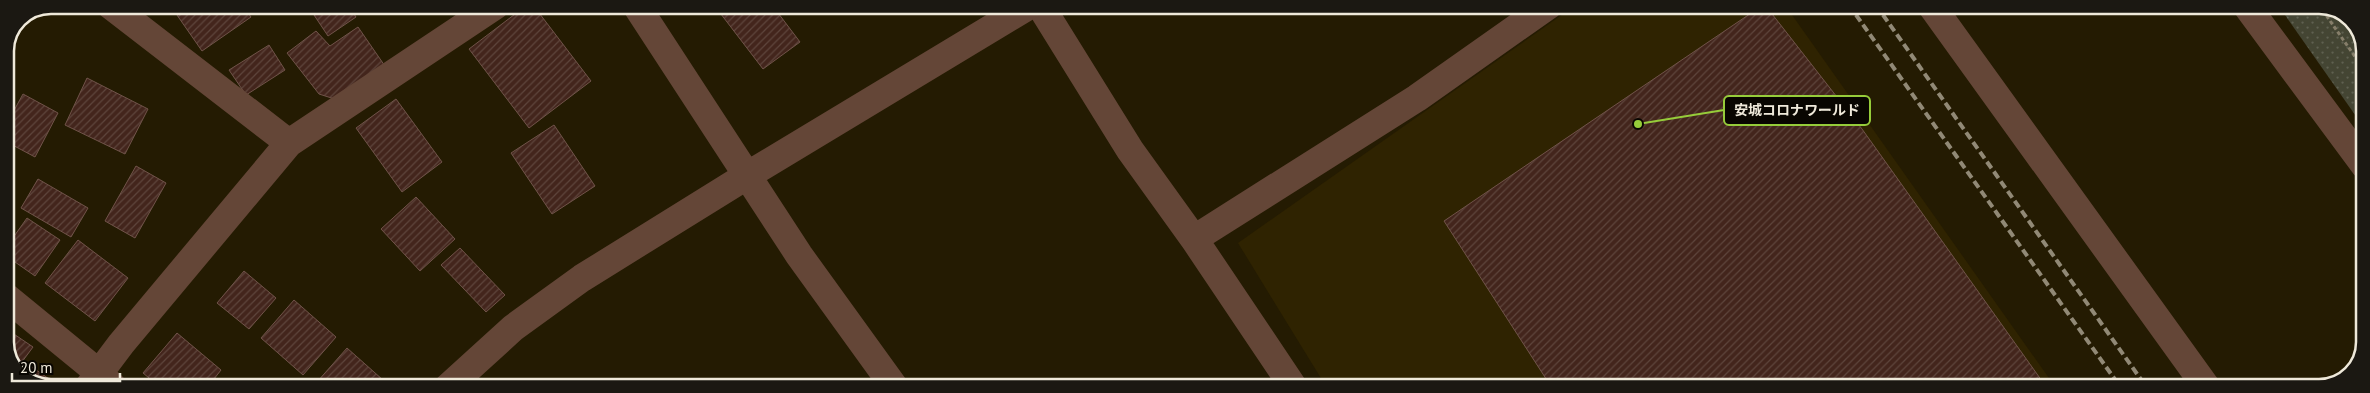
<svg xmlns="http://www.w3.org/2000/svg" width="2370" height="393" font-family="'PT Sans','Noto Sans JP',sans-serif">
<defs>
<pattern id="green-dots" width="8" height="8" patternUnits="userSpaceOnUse" patternTransform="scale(1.25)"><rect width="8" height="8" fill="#444533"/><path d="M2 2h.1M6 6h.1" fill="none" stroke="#5f6050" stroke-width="1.8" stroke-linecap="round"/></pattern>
<pattern id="building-hatch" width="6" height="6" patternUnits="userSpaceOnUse" patternTransform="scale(1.25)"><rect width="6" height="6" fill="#43251c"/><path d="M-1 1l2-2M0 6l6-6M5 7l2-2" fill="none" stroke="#5e453c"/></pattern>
</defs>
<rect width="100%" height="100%" fill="#241b02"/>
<!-- built -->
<path fill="#2f2301" d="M1576 5H1785L2056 388H1327L1238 243Z"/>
<!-- green -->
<path fill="url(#green-dots)" d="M2278 5H2326L2352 18 2365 45V129Z"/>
<!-- building -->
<path fill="url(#building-hatch)" stroke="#705349" d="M170 5H242L251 17 202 51Z
M322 5H348L356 17 328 36 312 12Z
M527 5H533L591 81 529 128 469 49Z
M714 5H772L800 42 763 69Z
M1763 5H1765L1862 129 2047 388H1552L1444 221Z
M358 27 387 69 344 102 319 94 287 53 316 31 330 46Z
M269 45 285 70 246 95 229 70Z
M87 78 148 109 125 154 65 125Z
M23 94 58 113 35 157 5 141V127Z
M396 99 442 162 402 192 356 128Z
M554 125 595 186 552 214 511 153Z
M136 166 166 183 135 238 105 221Z
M38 179 88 208 71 237 21 208Z
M416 197 455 239 420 271 381 229Z
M27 218 60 240 35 276 5 255V249Z
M78 240 128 278 95 321 45 283Z
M460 248 505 295 486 312 441 265Z
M244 271 276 298 249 329 217 303Z
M294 300 336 337 303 375 261 338Z
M5 328 33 347 16 370 5 348Z
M177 333 221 370 207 388H161L143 373Z
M347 348 392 388H324L317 382Z
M32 367 59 386 58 388H44L25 378Z"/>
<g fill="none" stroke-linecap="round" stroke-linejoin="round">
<!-- path -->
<path stroke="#867e6a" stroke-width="3" stroke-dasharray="4 2.5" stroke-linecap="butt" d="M2319 5 2365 71"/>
<!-- minor -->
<path stroke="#644637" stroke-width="28" d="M110 5 289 143
M1040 5 1130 150 1194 239 1294 388
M1931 5 2207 388
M2246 5 2365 166
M1194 239 1417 98 1549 5
M5 296 99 373 114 388
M88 388 121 344 289 143 496 5"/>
<!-- tertiary -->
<path stroke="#644637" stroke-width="28" d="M636 5 799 255 895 388
M447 388 513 328 582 278 748 175 1030 5"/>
<!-- rail -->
<path stroke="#918976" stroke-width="4" stroke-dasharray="8 4" stroke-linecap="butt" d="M1849 5 2121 388
M1876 5 2147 388"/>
</g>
<!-- crop -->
<path d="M0 0H2370V393H0ZM51 14H2319A37 37 0 0 1 2356 51V342A37 37 0 0 1 2319 379H51A37 37 0 0 1 14 342V51A37 37 0 0 1 51 14Z" fill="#1b1812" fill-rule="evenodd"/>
<path fill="none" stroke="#efe9da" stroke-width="2.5" d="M51 14H2319A37 37 0 0 1 2356 51V342A37 37 0 0 1 2319 379H51A37 37 0 0 1 14 342V51A37 37 0 0 1 51 14Z"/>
<!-- callouts -->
<path fill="none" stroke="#96cc3a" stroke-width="2" d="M1638 124L1724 110"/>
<circle fill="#96cc3a" stroke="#090601" stroke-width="2" cx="1638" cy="124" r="5"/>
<rect fill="#090601" stroke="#96cc3a" stroke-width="2" x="1724" y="96" width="146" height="29" rx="5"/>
<g font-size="14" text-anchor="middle" font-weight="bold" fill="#efe9da">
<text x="1797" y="115">安城コロナワールド</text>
</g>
<!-- scale -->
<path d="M12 373v8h108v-8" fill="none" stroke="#efe9da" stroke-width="2.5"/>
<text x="20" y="373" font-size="15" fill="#efe9da" stroke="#090601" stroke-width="4" paint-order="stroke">20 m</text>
</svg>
